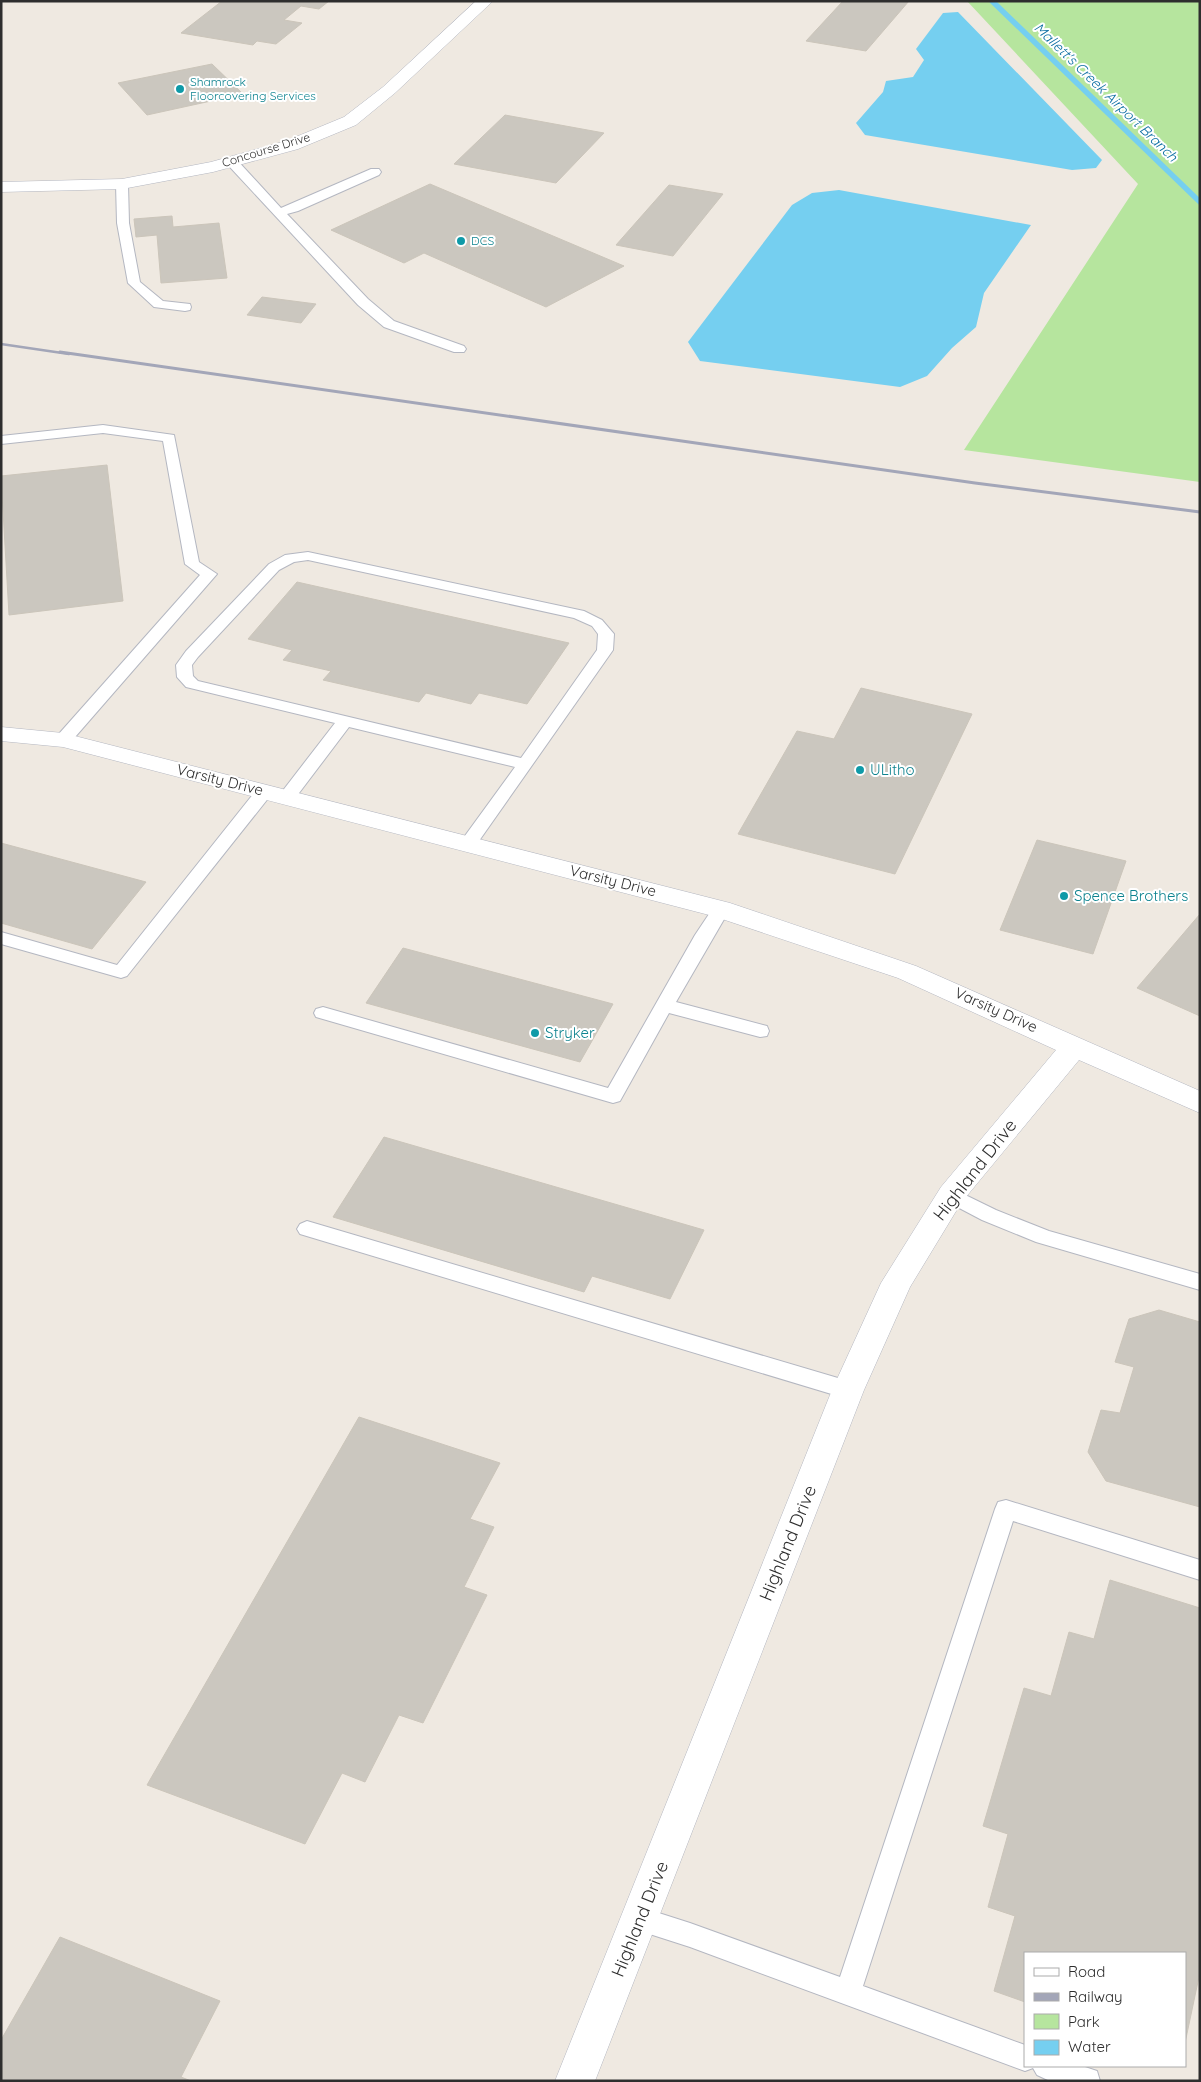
<svg xmlns="http://www.w3.org/2000/svg" width="1201" height="2082" font-family="Quicksand,sans-serif">
<rect width="100%" height="100%" fill="#efe9e1"/>
<!-- green -->
<path fill="#b6e59e" d="M967 1H1200V482L964 450 1138 184Z"/>
<!-- water -->
<path fill="#75cff0" d="M958 12 1102 160 1096 168 1072 170 865 135 856 123 883 92 886 81 913 77 924 60 916 49 943 13Z
M839 190 1031 225 984 293 976 327 952 348 927 376 900 387 700 361 688 342 792 205 812 193Z"/>
<g fill="none" stroke-linecap="round" stroke-linejoin="round">
<!-- stream -->
<path stroke="#75cff0" stroke-width="5.5" d="M992 1 1200 202"/>
</g>
<!-- building -->
<path fill="#cbc7bf" stroke="#cbc5ba" d="M222 1H329L319 9 301 6 284 20 302 23 276 44 257 41 253 45 181 33Z
M843 1H909L866 51 806 41Z
M212 64 243 94 147 115 118 83Z
M505 115 604 133 556 183 454 164Z
M430 184 624 266 546 307 424 253 404 263 331 230Z
M669 185 723 194 673 256 616 245Z
M172 216 173 227 219 223 227 278 161 283 157 235 136 237 134 219Z
M262 297 316 304 301 323 247 315Z
M107 465 123 601 9 615 1 476Z
M297 582 569 643 527 704 479 693 471 704 426 693 419 702 323 680 331 671 283 660 292 650 248 639Z
M861 688 972 714 895 874 738 834 797 731 834 739Z
M1037 840 1126 861 1093 954 1000 930Z
M1 843 146 882 92 949 1 923Z
M1200 914V1016L1137 988Z
M403 948 613 1004 580 1062 366 1003Z
M384 1137 704 1230 670 1299 592 1276 584 1292 333 1217Z
M1159 1310 1200 1322V1507L1106 1481 1088 1452 1101 1410 1120 1413 1134 1367 1115 1362 1129 1319Z
M359 1417 500 1463 470 1519 494 1527 464 1587 487 1595 423 1723 399 1715 365 1782 342 1773 305 1844 147 1785Z
M1110 1580 1200 1608V1972L1185 2043V1953H1025V2002L994 1991 1015 1916 988 1907 1008 1834 983 1826 1024 1688 1051 1696 1069 1632 1094 1639Z
M60 1937 220 2001 181 2077 191 2081H1V2040Z"/>
<g fill="none" stroke-linecap="round" stroke-linejoin="round">
<defs>
<path id="service" d="M232 158 236 159 281 208 371 169H379L381 172 379 175 298 211 287 214 368 299 394 321 464 346 466 349 464 352H454L384 327 358 305 228 165 226 162Z
M122 180 128 184 129 223 140 282 163 301 190 304 191 307 190 310 185 311 154 307 128 283 117 223 116 184Z
M103 425 174 435 199 562 217 574 69 744H57L55 740 57 736 200 575 185 564 163 441 103 433 1 444V436Z
M308 552 584 611 602 620 614 634 613 650 474 848 468 849 462 848 459 844 515 767 349 727 293 801 287 802 281 801 279 797 281 793 335 723 186 687 177 677 176 665 186 651 269 564 285 555ZM308 560 574 618 592 626 598 634 597 650 521 758 198 681 193 676 192 665 198 657 279 570 294 562Z
M264 787 270 788 272 792 270 796 127 976 121 978 1 944V932L117 965 258 788Z
M721 903 727 905 730 909 676 1002 767 1026 769 1031 767 1036 760 1037 669 1013 620 1101 613 1103 316 1017 314 1013 316 1009 323 1007 608 1088 695 935 715 905Z
M951 1188 996 1210 1049 1231 1200 1274V1290L1036 1242 982 1220 944 1200 941 1195 944 1190Z
M307 1221 848 1381 856 1384 859 1390 856 1396 848 1399 300 1234 297 1229 300 1224Z
M1006 1500 1200 1560V1580L1013 1521 863 1986 1025 2045V2066H1082L1097 2071 1100 2081H1050L1037 2075 1033 2068 1025 2071 690 1947 631 1928 627 1919 631 1910 640 1907 690 1923 840 1977 995 1509 998 1502Z"/>
<path id="minor" d="M476 1H493L395 93 356 125 298 149 213 172 122 189 1 192V182L122 179 211 162 286 141 344 117 383 87Z
M1 727 63 733 730 903 916 966 1200 1091V1113L1079 1060 961 1203 910 1287 864 1390 595 2081H555L832 1390 881 1283 941 1187 1056 1050 898 978 713 916 63 747 1 741Z"/>
</defs>
<!-- service casing -->
<use href="#service" stroke="#b4b7c1" stroke-width="2"/>
<!-- minor casing -->
<use href="#minor" stroke="#b4b7c1" stroke-width="1"/>
<!-- service -->
<use href="#service" fill="#fff" fill-rule="evenodd"/>
<!-- minor -->
<use href="#minor" fill="#fff" fill-rule="evenodd"/>
<!-- rail-far1 -->
<path stroke="#a3a6b8" stroke-width="2.5" d="M1 344 69 354"/>
<!-- rail -->
<path stroke="#a3a6b8" stroke-width="3" d="M60 352 975 483 1200 512"/>
</g>
<!-- markers -->
<g fill="#0f9aa8" stroke="#fff" stroke-width="2">
<circle cx="180" cy="89" r="5"/>
<circle cx="461" cy="241" r="5"/>
<circle cx="860" cy="770" r="5"/>
<circle cx="1064" cy="896" r="5"/>
<circle cx="535" cy="1033" r="5"/>
</g>
<g text-anchor="middle" stroke-width="4" stroke-linejoin="round" paint-order="stroke">
<!-- far-culture labels -->
<g font-size="12" fill="#0d838f" stroke="#fff" text-anchor="start">
<text x="190" y="86">Shamrock<tspan x="190" dy="14">Floorcovering Services</tspan></text>
<text x="471" y="245">DCS</text>
</g>
<!-- far-street labels -->
<g font-size="12" fill="#2e2e2e" stroke="#fff">
<text transform="translate(266 150) rotate(-17)" y="4">Concourse Drive</text>
</g>
<!-- far-water labels -->
<g font-size="14" font-style="italic" fill="#0d6fa3" stroke="#fff">
<text transform="translate(1106 92) rotate(44)" y="5">Mallett's Creek Airport Branch</text>
</g>
<!-- culture labels -->
<g font-size="15" fill="#0d838f" stroke="#fff" text-anchor="start">
<text x="870" y="775">ULitho</text>
<text x="1074" y="901">Spence Brothers</text>
<text x="545" y="1038">Stryker</text>
</g>
<!-- street labels -->
<g font-size="15" fill="#2e2e2e" stroke="#fff">
<text transform="translate(220 780) rotate(14)" y="5">Varsity Drive</text>
<text transform="translate(613 881) rotate(14)" y="5">Varsity Drive</text>
<text transform="translate(996 1010) rotate(24)" y="5">Varsity Drive</text>
</g>
<!-- near-street labels -->
<g font-size="18" fill="#2e2e2e" stroke="#fff">
<text transform="translate(975 1170) rotate(-52)" y="6">Highland Drive</text>
<text transform="translate(788 1543) rotate(-68)" y="6">Highland Drive</text>
<text transform="translate(640 1919) rotate(-68)" y="6">Highland Drive</text>
</g>
</g>
<!-- border -->
<rect width="1201" height="2082" fill="none" stroke="#2e2e2e" stroke-width="5"/>
<!-- legend -->
<rect x="1024" y="1952" width="162" height="115" fill="#ffffff" stroke="#ababab"/>
<rect x="1034" y="1968" width="25" height="8" fill="#ffffff" stroke="#ababab"/>
<text x="1068" y="1977" font-size="15" fill="#2e2e2e">Road</text>
<rect x="1034" y="1993" width="25" height="8" fill="#a3a6b8" stroke="#ababab"/>
<text x="1068" y="2002" font-size="15" fill="#2e2e2e">Railway</text>
<rect x="1034" y="2014" width="25" height="15" fill="#b6e59e" stroke="#ababab"/>
<text x="1068" y="2027" font-size="15" fill="#2e2e2e">Park</text>
<rect x="1034" y="2040" width="25" height="15" fill="#75cff0" stroke="#ababab"/>
<text x="1068" y="2052" font-size="15" fill="#2e2e2e">Water</text>
</svg>
